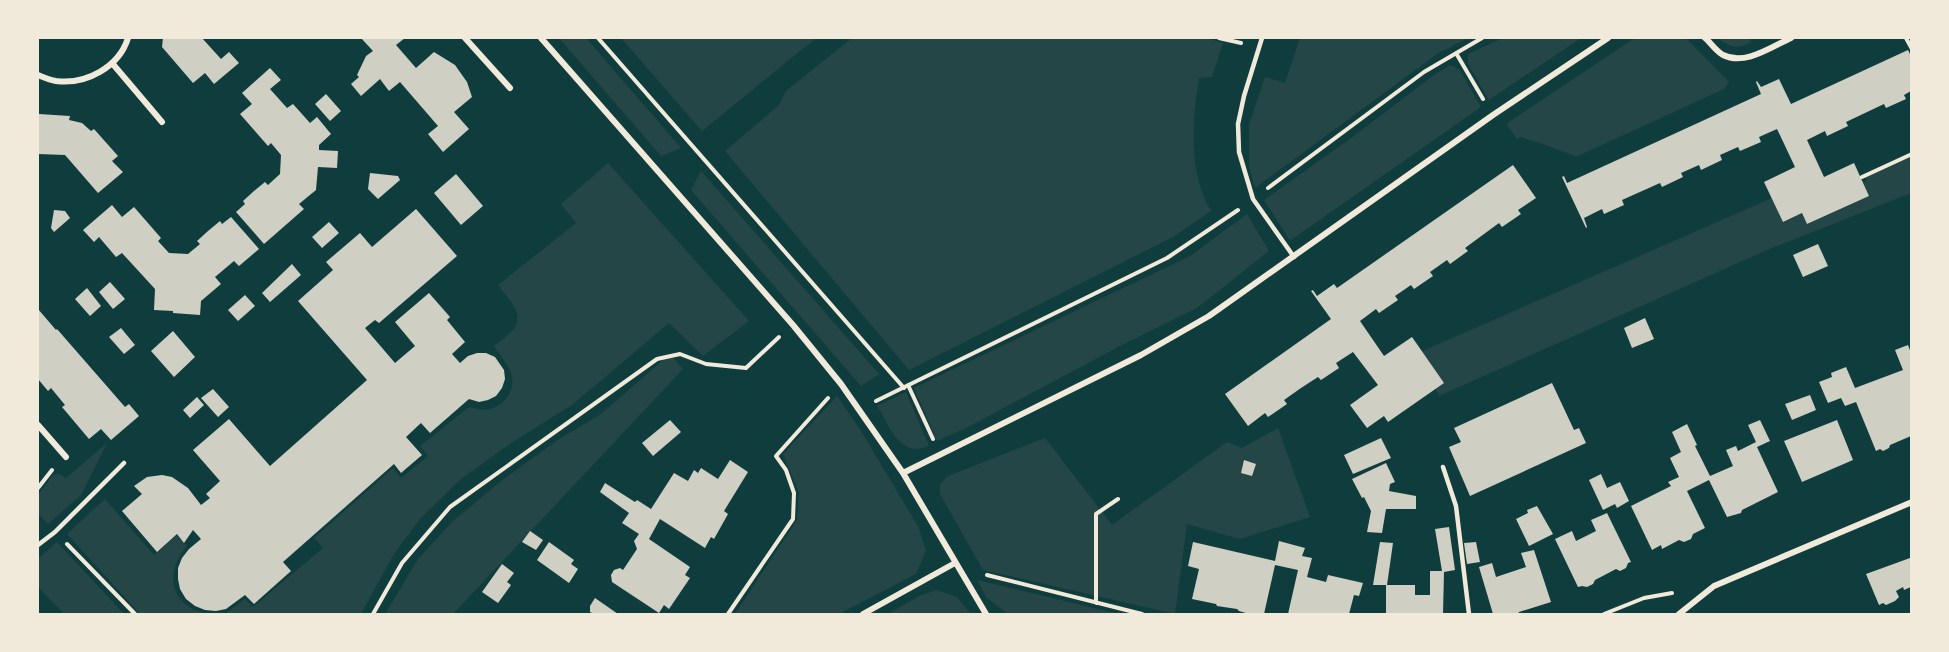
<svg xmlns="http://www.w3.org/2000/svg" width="1949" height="652" font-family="Overpass,sans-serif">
<rect width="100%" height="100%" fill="#0f3d3e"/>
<!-- green -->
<path fill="#244646" d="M559 38H586L681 148 661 156Z
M621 38H816L702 131Z
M852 38H1206L1223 43 1212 77 1199 78C1192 121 1188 172 1211 211L1173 237 909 370 725 151 779 105 786 91Z
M1300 38H1468L1437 54 1255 188 1249 167V125L1265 77 1285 83Z
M1503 38H1581L1489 100 1468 64V54Z
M1635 38H1686L1729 82 1724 89 1580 155 1575 156 1543 144 1520 137 1517 139 1507 125 1509 122Z
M1718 38H1750L1751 42C1740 50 1728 47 1718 38Z
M1450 65 1459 69 1481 107 1291 240 1289 239 1264 200 1351 138 1434 75Z
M1911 157V193L1767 250 1439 396 1418 353 1772 198 1783 222 1801 214 1808 224 1869 196 1863 182 1867 180 1866 177Z
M608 163 749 321 703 356 669 323 572 405 511 443 461 479 420 519 394 554 361 614H218L226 613 245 599 253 607 323 548 314 538 393 468 401 478 428 456 420 446 469 407C474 408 479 410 483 410 504 410 518 388 510 370 506 362 499 354 494 346 500 341 511 334 515 327 524 312 506 296 498 285L576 223 561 204Z
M701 171 879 374 861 386 691 190Z
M1247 214 1269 251 1197 308 1120 346 966 428 937 441 914 388 1190 256Z
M670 354 683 369 453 614H385L418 559 452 522 501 481 556 441 601 414Z
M906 392 929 446C925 447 919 449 915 449 896 447 886 420 877 406Z
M837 396 861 431 919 528 926 551 916 574 839 614H735L797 520 799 493 783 454Z
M1278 428 1310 517 1240 539 1187 524 1175 614 983 570 940 494V484L948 476 1045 438 1112 525 1227 442 1242 448Z
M107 443 81 495 48 524 38 514V495L53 475 59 474 66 478Z
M105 499 154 555 177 535 187 546C162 575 172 610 212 614H140L67 534Z
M57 542 124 614H64L38 587V559Z
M977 580 1119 614H1008L986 597Z
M937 590 957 597 971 614H888L919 596Z"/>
<!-- building -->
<path fill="#cfcfc3" d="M163 38H202L221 59 229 52 239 63 214 84 205 73 193 83 162 47Z
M361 38H405L396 45 416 68 434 52 455 65 467 82 472 97 454 112 469 129 443 152 428 134 438 126 400 82 389 91 380 79 361 96 351 84 359 77 357 75 366 56 373 51Z
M1908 50 1911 56V91L1904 95 1906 99 1886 108 1884 104 1846 122 1848 126 1827 136 1825 131 1807 140 1824 177 1854 163 1869 196 1807 224 1802 213 1783 222 1764 182 1795 167 1777 129 1759 137 1761 142 1740 151 1738 147 1720 155 1722 160 1701 170 1699 165 1681 173 1683 177 1662 187 1660 183 1622 200 1624 205 1604 214 1602 209 1584 218 1587 227 1586 228 1562 177 1564 176 1567 183 1761 94 1756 82 1757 81 1761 87 1779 79 1791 104Z
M270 68 281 80 270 89 287 108 293 104 310 123 317 117 331 134 319 145V150L338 151 337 168 318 167 316 190 299 204 304 209 264 244 236 212 245 204 243 201 254 191 265 182 268 185 280 174 281 155 271 143 268 146 240 114 252 104 242 93Z
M326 94 341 111 330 121 315 104Z
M39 114 70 116 69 120 82 123 91 131 94 129 118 156 112 161 123 172 98 193 65 155 38 154Z
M1513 165 1536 198 1518 210 1521 214 1502 227 1499 223 1465 248 1468 251 1450 264 1447 260 1430 272 1433 276 1414 289 1411 285 1395 296 1398 300 1379 313 1376 309 1360 321 1384 356 1412 337 1444 383 1388 422 1384 416 1367 428 1350 405 1378 385 1353 352 1336 363 1339 368 1321 380 1318 377 1301 388 1284 400 1287 404 1268 417 1265 413 1248 426 1225 394 1331 319 1311 291 1313 290 1317 296 1334 284 1337 288Z
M370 173 398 176 400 180 378 199 368 189Z
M456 174 483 206 461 225 434 193Z
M112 205 122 217 134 207 161 238 158 241 169 253 188 254 200 244 197 241 208 231 220 221 222 224 231 217 259 249 239 266 234 261 215 277 221 284 201 301 200 315 173 313V311L154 310 155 289 122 253 116 257 99 237 94 242 83 230Z
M416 209 457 256 379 323 375 320 365 328 395 363 415 346 395 322 429 293 450 317 447 320 465 342 452 354 460 363 468 356 477 353H486L495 357 504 370 505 379 502 388 496 396 488 400 479 402 469 399 430 433 421 423 406 437 422 455 401 473 394 464 283 562 291 571 254 604 245 595 226 609 216 611 205 610 195 606 186 599 180 589 178 579V568L182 558 189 549 201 539 193 530 184 543 177 534 157 552 122 511 142 494 134 486 147 477 162 475 172 477 188 488 201 505 210 498 206 494 220 481 193 450 229 419 270 466 367 380 298 301 333 270 326 262 360 233 372 247Z
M54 210 65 211 70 218 54 232 51 228Z
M329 222 339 233 322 248 312 237Z
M1818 244 1828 266 1803 277 1793 255Z
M292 264 301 275 270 302 262 293Z
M110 282 125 299 113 309 99 292Z
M87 288 101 306 90 316 75 299Z
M245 295 255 306 238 321 228 310Z
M38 309 56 330 57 329 125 407 129 404 139 416 111 440 101 429 89 439 62 407 65 405 51 388 48 391 38 379Z
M1645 318 1654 339 1632 348 1624 328Z
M121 328 135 345 124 354 109 337Z
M173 331 195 357 174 377 151 351Z
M1908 345 1911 353V436L1890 445 1889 448 1883 451 1880 449 1876 451 1856 402 1845 406 1841 398 1828 403 1819 382 1832 377 1831 373 1846 367 1855 388 1903 370 1895 350Z
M1552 383 1574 430 1579 428 1586 443 1470 496 1449 447 1461 442 1454 428Z
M213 389 229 407 218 417 201 398Z
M1810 395 1816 410 1792 420 1785 404Z
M197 397 204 405 190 418 183 410Z
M670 420 681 432 653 456 642 443Z
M1760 420 1770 441 1757 447 1778 492 1742 510 1741 513 1727 517 1709 480 1687 491 1705 528 1693 534 1691 539 1684 542 1679 540 1662 549 1661 545 1652 550 1631 506 1671 486 1668 482 1679 477 1670 458 1681 452 1672 432 1687 424 1697 445 1695 446 1710 476 1733 466 1726 450 1736 446 1738 451 1756 442 1748 425Z
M1837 420 1853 460 1802 482 1784 441Z
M1381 438 1391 458 1353 474 1344 455Z
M730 460 748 472 724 511 728 514 714 539 711 537 705 548 660 519 649 539 690 567 685 575 690 578 669 609 664 605 659 613 612 582 611 575 614 570 620 568 623 570 637 549 634 541 639 534 622 523 629 513 600 492 605 483 635 502 637 500 651 509 674 473 688 481 694 470 698 473 701 468 718 479Z
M1244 460 1256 464 1252 476 1241 473Z
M1386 463 1395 482 1390 484 1389 491 1416 496V509H1386L1382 533 1367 532 1371 511 1364 497 1362 498 1352 479Z
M1601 474 1607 488 1620 482 1629 501 1617 508 1615 504 1603 510 1589 480Z
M1537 506 1553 534 1529 546 1516 519 1528 513 1527 510Z
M1607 513 1631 562 1628 563 1626 568 1620 571 1616 569 1595 580 1593 584 1587 587 1582 586 1578 587 1555 539 1572 531 1576 541 1596 531 1591 520Z
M1449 527 1455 570 1444 572 1443 614H1386V585H1373L1380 542 1393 543 1387 585H1415V595H1430V571H1442L1435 529Z
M530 531 543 540 536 550 522 542Z
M1279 541 1305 548 1302 556 1312 558 1307 577 1326 582 1328 575 1363 583 1359 596 1354 595 1349 614H1288L1298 570 1275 565 1264 614H1249L1239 611 1237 609 1217 606 1216 604 1192 599 1199 569 1188 566 1193 542 1275 561Z
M549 542 574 560 571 564 578 569 569 583 537 560Z
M1476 542 1480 562 1467 564 1464 543Z
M1534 550 1551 602 1519 612 1518 614H1493L1479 567 1492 563 1496 577 1526 567 1521 553Z
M1910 558 1911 562V587L1904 590 1903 587 1896 591 1899 597 1895 601 1886 605 1883 603 1879 605 1866 574Z
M502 564 514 573 507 582 511 585 498 603 482 592Z
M595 598 618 614H594L590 612V606Z"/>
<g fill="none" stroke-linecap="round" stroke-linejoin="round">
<!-- path -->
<path stroke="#f1e9da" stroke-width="4" d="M598 38 904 388
M1219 38 1241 43
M1906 38 1912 49
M1456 53 1483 99
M1862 177 1912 154
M1268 188 1424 72 1482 38
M908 385 933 439
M876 401 1167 258 1238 210
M38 488 52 470
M67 544 135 614
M987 575 1142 614
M1096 603V514L1118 499
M373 614 402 563 450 507 657 359 680 354 706 364 746 368 779 337
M728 614 793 519 794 493 786 470 776 456 828 398
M1604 614 1644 598 1672 593"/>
<!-- service -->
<path stroke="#f1e9da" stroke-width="4.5" d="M1262 38 1244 96 1238 124 1239 152 1253 199 1294 257
M1443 467 1456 506 1469 614
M38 545 55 532 124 463"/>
<!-- minor -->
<path stroke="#f1e9da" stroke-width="6" d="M465 38 510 88
M541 38 793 325 841 384 903 473 986 614
M1705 38C1711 43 1716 51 1723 55 1745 66 1771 47 1791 38
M112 63 162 122
M38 75C43 77 50 80 56 81 86 85 119 67 128 38
M38 425 66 457
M903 473 1141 355 1209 316 1493 115 1608 38
M863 614 955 563
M1679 614 1714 586 1912 502"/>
</g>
<!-- border -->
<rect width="1949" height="652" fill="none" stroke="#f1e9da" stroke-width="78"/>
</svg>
